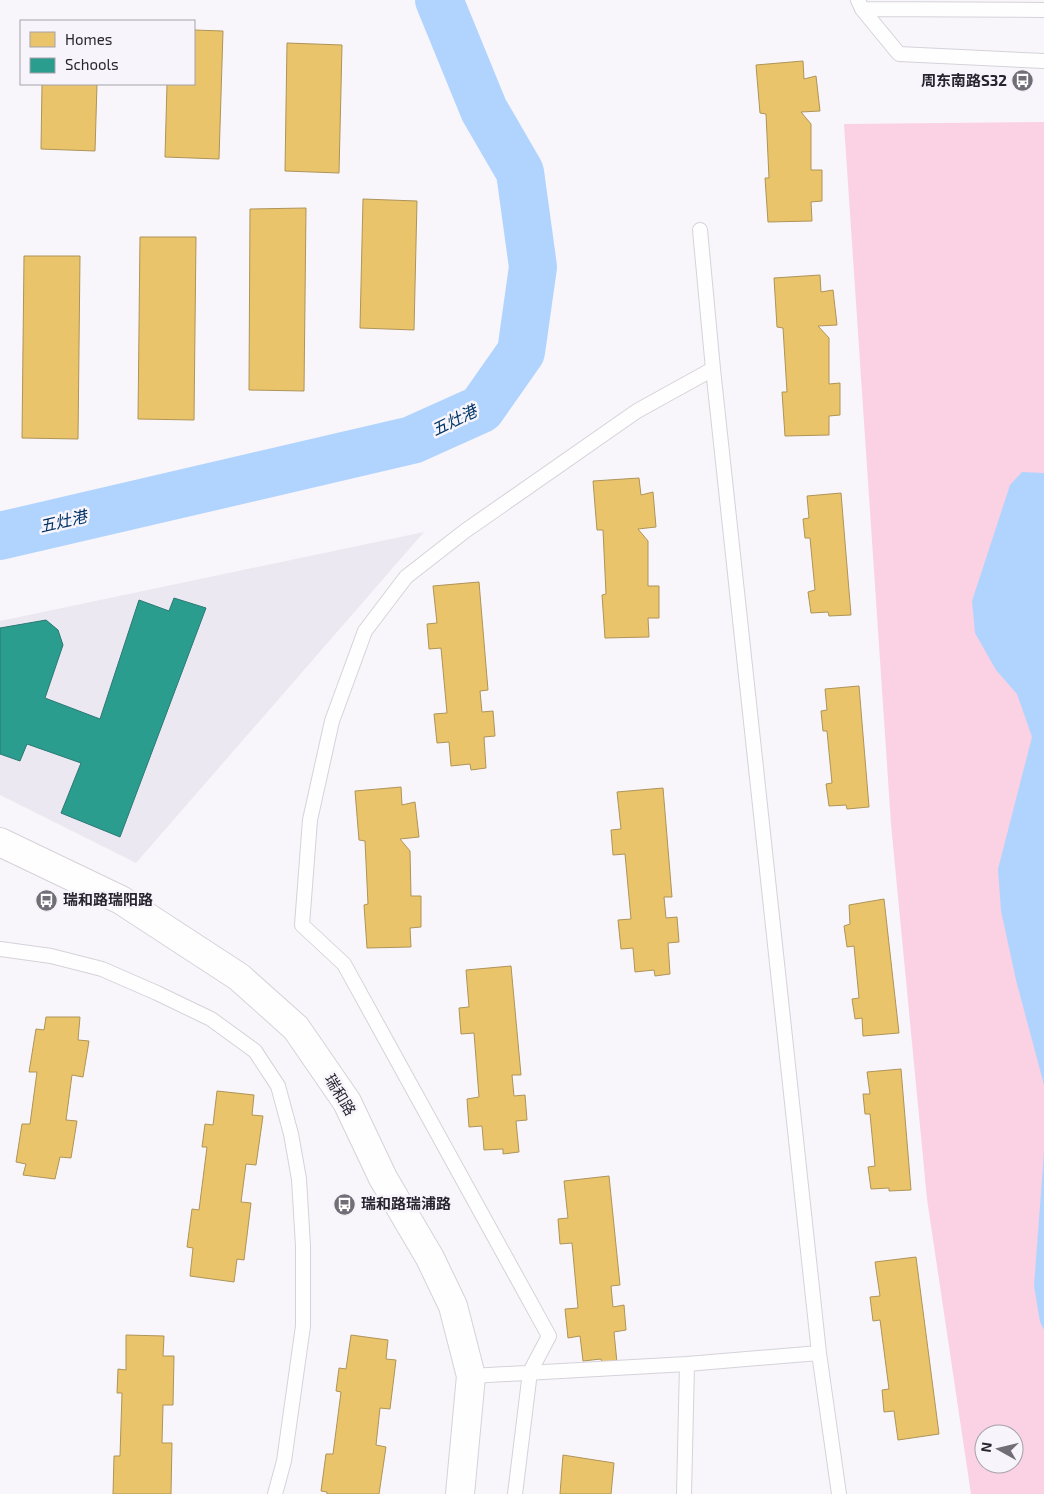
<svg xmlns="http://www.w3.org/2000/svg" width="1044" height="1494" font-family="'Exo 2','Noto Sans SC',sans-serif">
<rect width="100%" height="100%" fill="#f8f6fa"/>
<!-- built -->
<path fill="#ece8f2" d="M424 532 136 863 0 795V621Z"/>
<!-- green -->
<path fill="#fad2e3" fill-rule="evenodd" d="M1044 122V1494H971L927 1199 891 824 844 124ZM984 1434H1014V1464H984Z"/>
<!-- water -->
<path fill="#b1d4fe" d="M1022 472 1044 473V1085L1016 980 1001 911 998 869 1032 737 1017 694 996 670 975 633 972 601 1010 485Z
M1044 1152V1330L1040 1322 1034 1286Z"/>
<!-- homes -->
<path fill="#e9c46a" stroke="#af9459" d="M194 30 223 31 219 159 165 157 167 84H194Z
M287 43 342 45 339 173 285 171Z
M803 61 804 79 816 76 820 111 801 112 811 124V170H822V201L811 202 812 221 768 222 765 178H769L766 114 760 113 756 65Z
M42 84H97L95 151 41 149Z
M363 199 417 201 414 330 360 328Z
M306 208 304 391 249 390 250 209Z
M140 237H196L194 420 138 419Z
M24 256H80L78 439 22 438Z
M820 275 821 292 833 290 837 325 818 326 829 338V384L840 383V415L829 416V435L785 436 782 392H787L783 328 777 327 774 278Z
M639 478 641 495 653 492 656 527 638 529 648 541V586H659V618H648L649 637 605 638 602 595 606 594 603 530H597L593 481Z
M841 493 851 615 829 616 828 612 811 613 808 592 815 590 810 538H805L803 519 809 518 807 496Z
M479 582 488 690 480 691 482 712 493 711 495 736 484 737 486 768 471 770 470 764 451 766 449 742 437 743 434 714 447 713 441 648 429 649 427 624 437 623 433 586Z
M859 686 869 807 847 809 846 805 829 806 826 784 832 783 827 731H823L821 711 827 710 825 689Z
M401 787 402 805 415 802 419 837 400 839 410 851 411 896H421V927L410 928 411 947 367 948 364 905 368 904 365 841 359 840 355 791Z
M663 788 672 897H664L666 918 677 917 679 942 668 943 670 974 655 976 654 970 635 972 633 948 621 949 618 920 631 919 625 854 613 855 611 830 621 829 617 792Z
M884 899 899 1033 863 1036 862 1018 855 1019 852 999 859 998 854 946 847 947 844 926 850 924 849 905Z
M511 966 521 1075H512L514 1096 525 1095 527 1120 516 1121 519 1152 503 1154V1149L484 1150 482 1126 469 1127 467 1099 479 1097 474 1033 461 1034 459 1008 469 1007 466 970Z
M46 1017H80L78 1040 89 1041 83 1077 72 1075 66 1120 77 1121 71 1158 60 1157 55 1179 23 1175 26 1164 16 1162 22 1124H30L37 1072H29L36 1029 44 1030Z
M901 1069 911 1190 889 1191V1188L871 1189 868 1167 875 1166 870 1114H865L863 1094H870L867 1072Z
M217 1091 254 1095 252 1115 263 1116 256 1165 246 1164 241 1202 251 1203 244 1260 237 1259 234 1282 190 1276 193 1248 187 1247 192 1209 199 1210 207 1147H202L205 1124 213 1125Z
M609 1176 620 1285 611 1286 613 1307 624 1305 626 1330 614 1332 617 1363 602 1364 601 1359 583 1361 580 1336 568 1338 565 1309 578 1308 572 1243 560 1244 558 1219 568 1218 564 1181Z
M916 1257 939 1434 898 1440 894 1411 884 1412 882 1390 889 1389 880 1320 873 1321 870 1297 880 1296 875 1262Z
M126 1335 164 1336 163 1356H174L173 1405H163L162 1443H172L171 1494H113L114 1456H120L122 1393H117L118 1369 126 1370Z
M351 1335 388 1340 386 1359 396 1360 390 1409 380 1408 376 1445 386 1447 379 1494H327V1492L321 1491 326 1454H333L341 1392 336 1391 339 1368 346 1369Z
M563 1455 614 1463 611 1494H560Z"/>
<!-- schools -->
<path fill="#2a9d8f" stroke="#2a7972" d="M174 598 206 608 120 837 61 813 81 763 27 744 20 761 0 754V628L46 620 58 630 63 645 45 698 100 719 139 600 169 611Z"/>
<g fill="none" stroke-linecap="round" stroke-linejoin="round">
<!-- river -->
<path stroke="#b1d4fe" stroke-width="48" d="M0 536 412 440 481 409 521 352 533 267 520 172 484 110 439 0"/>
<defs>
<path id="lane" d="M858 0 862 9 1044 10
M862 9 899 54 1044 61
M713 369 819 1353 839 1494
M0 949 51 956 102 969 157 993 211 1019 255 1051 278 1086 291 1134 299 1179 303 1246V1326L284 1461 275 1494
M471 1376 687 1364 819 1353
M515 1494 530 1372 549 1336 344 964 302 925 310 820 332 721 365 631 406 577 465 531 637 411 713 369 700 230
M684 1494 687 1364"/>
<path id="street" d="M0 842 121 900 239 977 296 1028 347 1102 383 1178 430 1258 453 1306 471 1376 460 1494"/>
</defs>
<!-- lane casing -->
<use href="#lane" stroke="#d5d2da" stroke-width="16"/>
<!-- street casing -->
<use href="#street" stroke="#d5d2da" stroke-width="30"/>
<!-- lane -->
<use href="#lane" stroke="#fefefe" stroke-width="14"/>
<!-- street -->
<use href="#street" stroke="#fefefe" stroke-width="28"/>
</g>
<!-- icons -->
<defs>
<symbol id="bus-disc" viewBox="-11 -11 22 22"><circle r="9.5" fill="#716e77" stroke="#f7f5fb"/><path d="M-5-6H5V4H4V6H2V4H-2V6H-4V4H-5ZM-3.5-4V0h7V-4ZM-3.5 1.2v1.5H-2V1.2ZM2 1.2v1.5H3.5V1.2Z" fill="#fff"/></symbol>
</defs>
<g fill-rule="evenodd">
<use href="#bus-disc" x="1010" y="68" width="25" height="25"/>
<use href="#bus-disc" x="34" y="888" width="25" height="25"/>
<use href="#bus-disc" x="332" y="1192" width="25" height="25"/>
</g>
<g text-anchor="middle" stroke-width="5" stroke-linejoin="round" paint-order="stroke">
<!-- poi labels -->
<g font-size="15" font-weight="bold" fill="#292530" stroke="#f7f5fb" text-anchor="start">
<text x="1007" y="86" text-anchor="end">周东南路S32</text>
<text x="63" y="905">瑞和路瑞阳路</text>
<text x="361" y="1209">瑞和路瑞浦路</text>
</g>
<!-- street labels -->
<g font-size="15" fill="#292530" stroke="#f7f5fb">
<text transform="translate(340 1095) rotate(59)" y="5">瑞和路</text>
</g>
<!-- water labels -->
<g font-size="16" font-style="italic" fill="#003365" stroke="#f7f5fb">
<text transform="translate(454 420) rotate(-26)" y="6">五灶港</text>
<text transform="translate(63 521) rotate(-13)" y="6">五灶港</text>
</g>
</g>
<!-- legend -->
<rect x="20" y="20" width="175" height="65" fill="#f7f5fb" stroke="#a5a2aa"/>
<rect x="30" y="32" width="25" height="15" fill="#e9c46a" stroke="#a5a2aa"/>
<text x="65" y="45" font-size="15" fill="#292530">Homes</text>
<rect x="30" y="58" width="25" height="15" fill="#2a9d8f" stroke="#a5a2aa"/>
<text x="65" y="70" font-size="15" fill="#292530">Schools</text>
<!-- north arrow -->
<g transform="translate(999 1449) rotate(278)"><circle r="24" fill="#f7f5fb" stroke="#a5a2aa"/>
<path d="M0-4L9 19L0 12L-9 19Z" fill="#716e77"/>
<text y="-8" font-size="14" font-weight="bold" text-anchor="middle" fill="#292530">N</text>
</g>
</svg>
